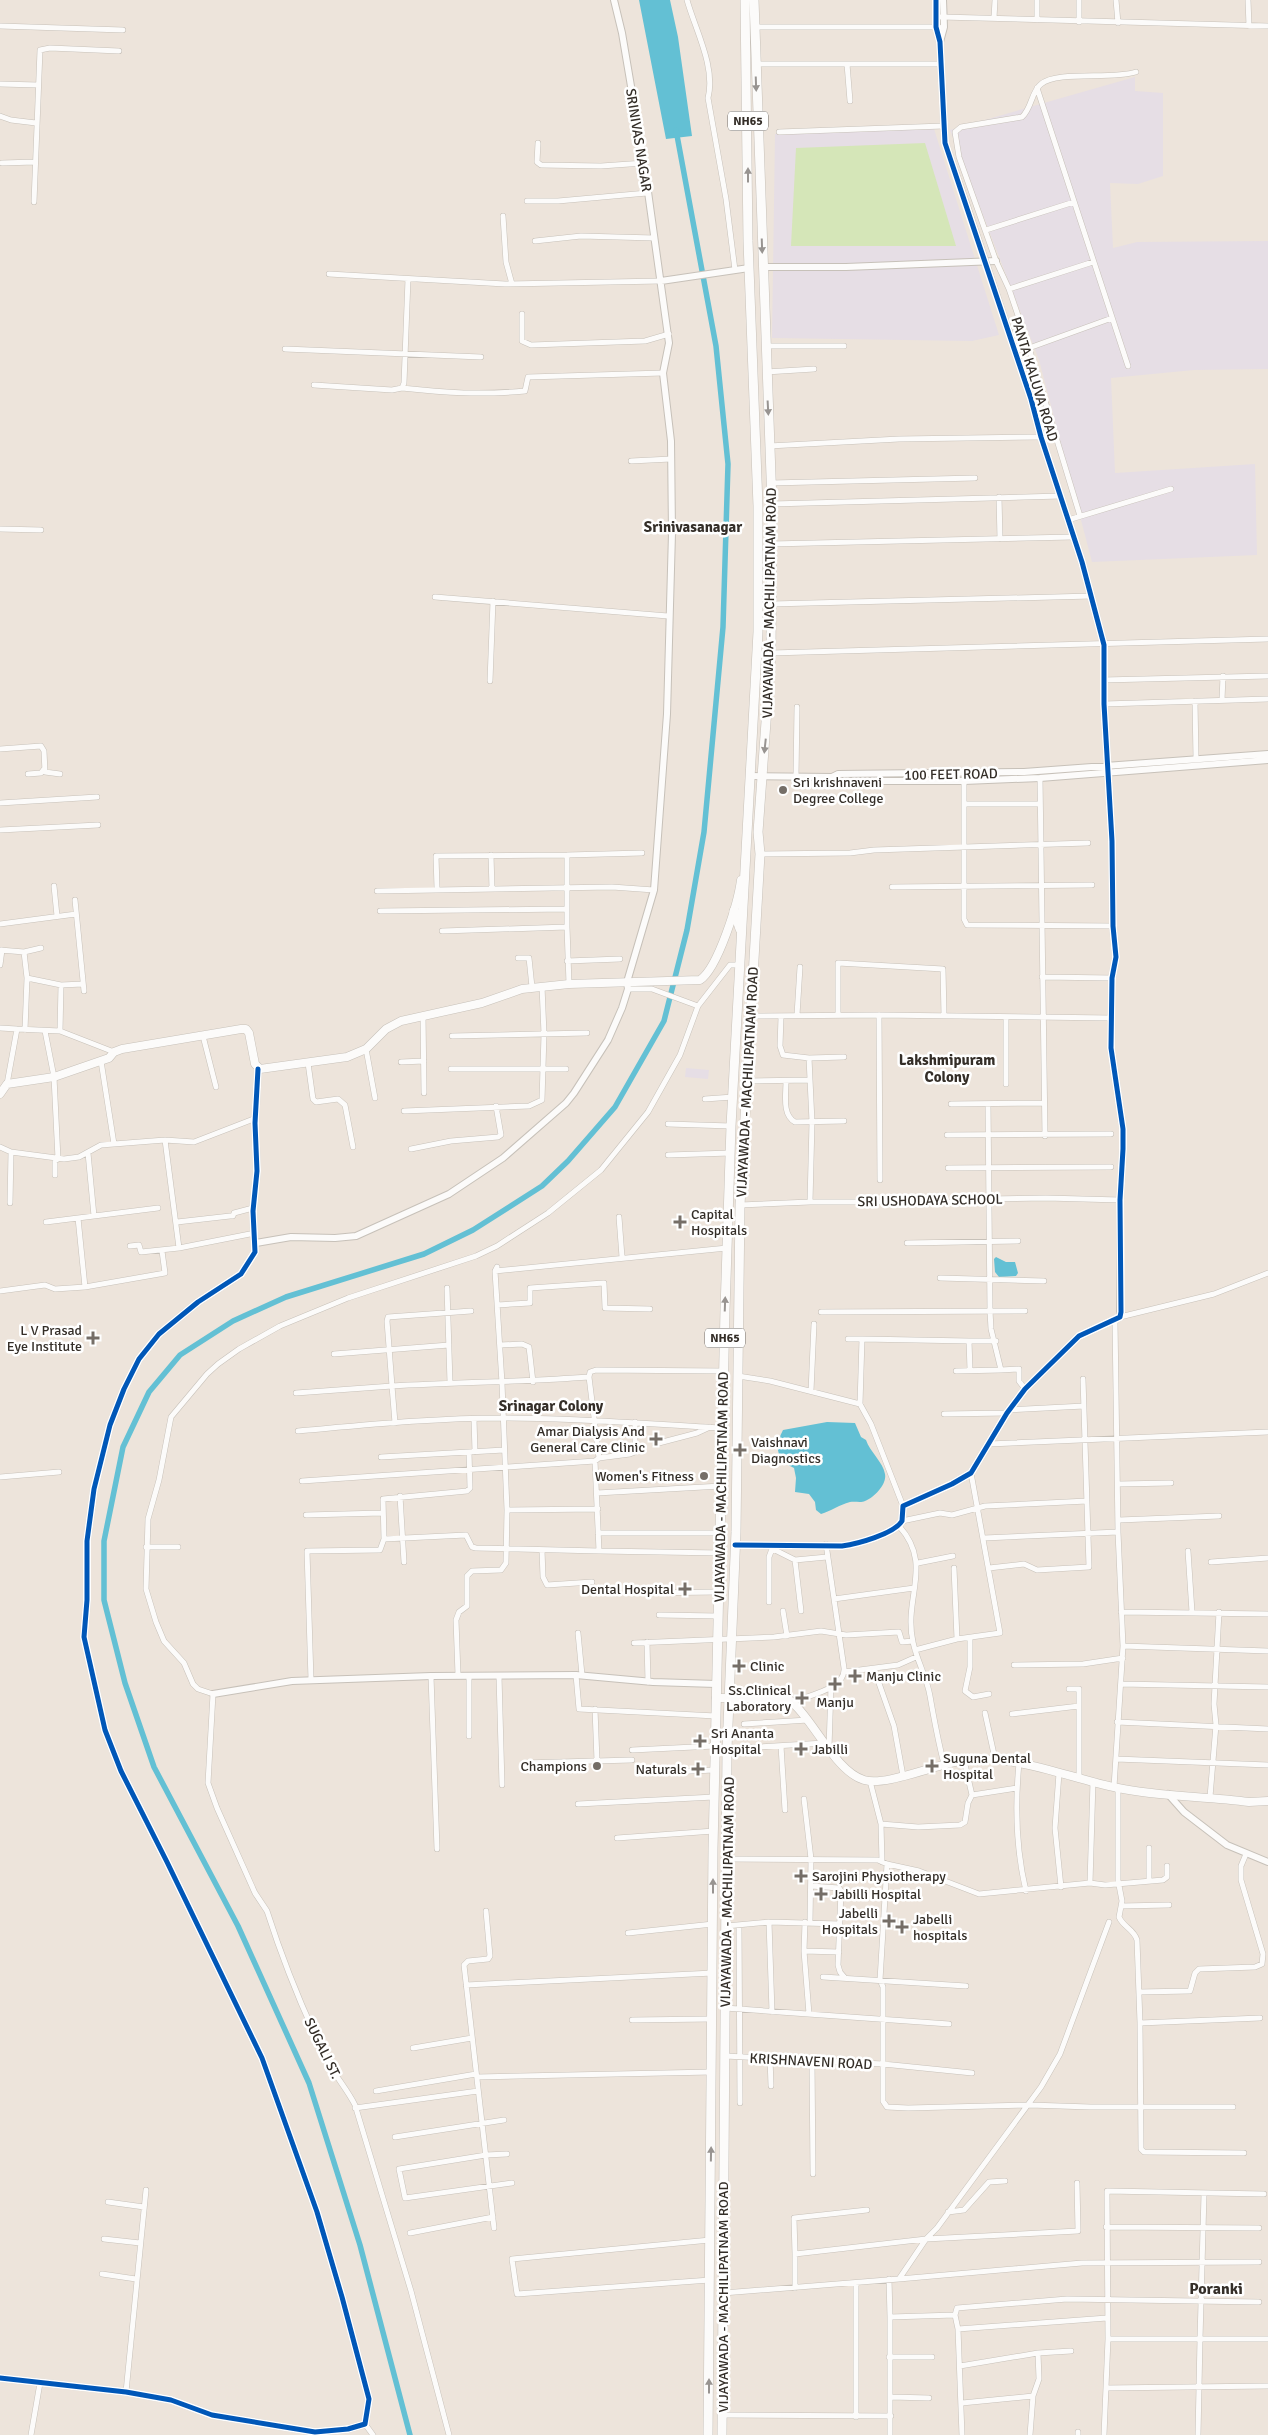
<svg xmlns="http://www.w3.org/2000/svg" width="1268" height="2435" font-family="Signika,sans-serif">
<rect width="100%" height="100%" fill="#ede4db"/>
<!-- commercial -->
<path fill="#e6dee5" d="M1135 77V91L1163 93V176L1138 184 1110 183 1113 248 1137 242 1268 241V369L1194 370 1111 378 1115 473 1255 464 1257 555 1092 562 1039 360 950 130Z
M934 129 999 335 972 341 772 338 775 134Z
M686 1068 709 1070 708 1079 685 1077Z"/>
<!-- green -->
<path fill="#d5e6b8" d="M925 143 956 246H791L796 148Z"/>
<!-- water -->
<path fill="#63c0d4" d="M639 0H670L678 37 692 136 666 139Z
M996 1257 1006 1262H1015L1018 1273 1016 1276 999 1277 995 1272 994 1259Z
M827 1422 855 1423 861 1437 866 1440C870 1452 883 1462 885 1474 887 1484 875 1497 865 1501 861 1503 855 1501 850 1502 839 1505 831 1511 821 1514L816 1510 815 1502 809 1494 795 1492 796 1478 794 1468C776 1459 774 1447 783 1430Z"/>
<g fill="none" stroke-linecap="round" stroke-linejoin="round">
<!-- canal -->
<path stroke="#63c0d4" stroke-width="5.5" d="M410 2435 360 2245 309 2083 238 1926 154 1767 125 1683 104 1600V1541L123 1447 149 1392 180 1355 233 1321 286 1297 424 1254 473 1230 542 1186 568 1161 615 1107 664 1021 687 930 704 832 723 627 728 464 716 346 676 130"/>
<defs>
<path id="minor" d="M687 0C695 29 716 67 708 98L726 199 735 270
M1037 0V20
M1116 0 1118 23
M1248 0 1249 26
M941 17 1268 26
M994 18 995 0
M1079 22V0
M0 26 123 30
M755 27H939
M756 64H941
M847 64 850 101
M0 84 38 85
M1037 88 1128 366
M0 116 11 120 36 123
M779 132 943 126
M538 143 537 162 541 165 601 166 644 163
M2 163 35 162
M527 201H558L647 193
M34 202 40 50 50 48 119 51
M503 216 506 262 512 284
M986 230 1074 202
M535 241 581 236 654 238
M329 274 505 284 661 281
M1009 289 1093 262
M522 314V341L531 345 645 341 669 334
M765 346H844
M1029 348 1112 318
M285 349 481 357
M766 372 814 369
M314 385 392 390 402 388 404 383 408 279
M402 388C447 393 480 395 525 391L528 377 663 373
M769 446 899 439 1041 437
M631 461 671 459
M771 483 975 478
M999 497 1000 539
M772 504 1061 496
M1080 516 1029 348 1009 289 996 261 959 157 955 132 961 127 1022 117C1032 108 1031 92 1041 84 1057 70 1112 80 1136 72
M1068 520 1171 489
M0 529 41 530
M771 544 1073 537
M435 597 668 616
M771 604 1092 596
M771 653 1268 639
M1103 680 1268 676
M490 681 493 601
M1222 700 1223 676
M1195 701 1196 759
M1104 704 1268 699
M0 749 41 746 44 751 45 772 60 774
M28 774 41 773 44 769
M796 777 797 707
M1040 778 1045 1136
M964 781V919L967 925 1113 926
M0 803 97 797
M964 804H1040
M0 830 98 825
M760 854 850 853 874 850 1088 843
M491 855 492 889
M567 855 642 853
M54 886 57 916
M892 887 1092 885
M437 888 436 856 567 855V927L569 984
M377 891 612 887 654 890
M75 900 84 991
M380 911 567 909
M0 924 76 914
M442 931 567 927
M0 950 24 952 41 948
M24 952 27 978 25 1030
M518 958H529L532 987
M567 961 620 959
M0 965 2 950
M1042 977 1112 978
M27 978 61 985 83 984
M628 989H652L698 1006
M423 1015 424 1093
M797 1015 800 967
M838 1015V963L943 969 944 1016
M879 1015 880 1180
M750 1016 879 1015 1111 1018
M781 1017 780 1046 783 1055 809 1058 844 1057
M0 1028 17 1029
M45 1031 54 1077 58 1159 55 1161V1175
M60 1031 61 985
M203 1036 216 1087
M452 1036 587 1033
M366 1049 375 1098
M809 1058 812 1122 810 1202
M101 1061 114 1144
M401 1062 424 1061
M308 1063 313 1099 316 1102 338 1099 345 1105 353 1147
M451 1069H566
M747 1081 810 1080
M786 1081C786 1095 782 1115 795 1122L844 1121
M7 1084 17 1029 60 1031 114 1052
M1006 1084V1017
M705 1099 733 1097
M951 1104 1043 1103
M988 1104 990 1311 991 1329 1001 1370 1019 1369V1381L1025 1389
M404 1111 529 1106 542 1100 544 1034 542 986
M668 1124 731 1126
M947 1135 1111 1134
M165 1140 179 1248
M0 1147 11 1152 64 1159 79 1157 101 1145 165 1140 194 1142 256 1118
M411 1149 451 1141 498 1137 501 1135 496 1106
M88 1153 94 1216
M668 1155 731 1153
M948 1168 1111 1167
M10 1203 11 1152
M740 1205 810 1202H987L989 1199 1046 1198 1120 1200
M619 1217 622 1257
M78 1218 85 1287
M46 1222 158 1208
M177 1222 230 1216H233L234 1213 253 1208
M907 1243 1018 1241
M130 1246 139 1245 141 1252 179 1248 255 1233
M495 1271 727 1248
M940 1278 1044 1281
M447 1288 450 1383
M0 1291 45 1285 55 1289 85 1287 165 1273 162 1251
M497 1305 530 1303V1288L604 1283 605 1308 650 1309
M821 1312 1025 1311
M1120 1317 1214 1294 1268 1273
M848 1339H862L860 1404
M862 1339 969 1341 970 1370
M969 1341H996
M500 1345 522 1344 529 1347 533 1382
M334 1354 449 1345
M956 1371 1001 1370
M738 1376 770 1381 860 1404 871 1424 903 1506
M811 1391 814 1324
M296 1393 392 1386 387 1321 388 1317 471 1311
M1008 1410 1084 1406
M944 1414 1007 1413
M474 1419 475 1452
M395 1423 392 1386C457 1382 523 1382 589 1377
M298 1431C366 1425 434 1418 502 1418 576 1418 649 1424 722 1428
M655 1444 697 1433 710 1427
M989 1444 1268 1432
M381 1457 504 1450
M599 1458 630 1454 635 1452V1422
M0 1477 59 1472
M302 1481 595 1461
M1119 1484 1171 1483
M597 1493 721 1486
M400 1496 404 1562
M507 1510 598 1509
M306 1515 382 1513
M1119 1520 1219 1516
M902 1521 940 1513 952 1515 985 1506 1087 1501
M899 1526C934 1565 903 1597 913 1642 917 1661 927 1678 930 1696 934 1719 938 1741 944 1764
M598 1533H721
M984 1538 1118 1532
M384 1539 466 1535 472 1547 476 1548 599 1551
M146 1547H178
M771 1548 795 1560
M542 1550 543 1577 547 1585 592 1582
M1188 1551 1192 1612
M721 1553 599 1551 595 1461 599 1458 589 1377 590 1372 596 1370 724 1371
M1211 1562 1268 1558
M918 1563 953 1556
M954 1568 957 1639
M989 1568 1024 1564 1037 1570 1089 1567 1083 1379
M637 1593 719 1592
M834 1599 914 1588
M769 1602V1557L772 1549
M783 1611 787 1636
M801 1611 795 1560 827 1557
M1121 1612 1268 1614
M659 1615 718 1616
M578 1633 582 1675
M970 1639V1667L965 1691 973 1697 989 1694
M647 1642 648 1682
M634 1643 774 1637 821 1631 846 1635 899 1632 902 1642 913 1641
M1123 1646 1268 1651
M915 1650 957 1639 1000 1633 971 1473
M1014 1665 1083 1664 1123 1658
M874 1669 894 1726 903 1776
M844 1672 898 1665 916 1657
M458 1675 456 1620 459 1612 467 1606V1576L472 1571 501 1570 506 1563 507 1510 502 1383 495 1271 497 1267
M576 1675 579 1709 716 1716
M431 1676 437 1849
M499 1676 502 1785
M311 1680 307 1551 380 1550 384 1539 383 1499 467 1491 470 1488 469 1452
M1121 1684 1268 1687
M1069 1689H1079V1778
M793 1702C809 1695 846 1689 844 1668L826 1544
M595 1709 597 1761
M985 1713 995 1759
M1012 1714 1079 1706
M1117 1722 1268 1729
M744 1724 808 1720
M469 1736V1676
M781 1746 785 1810
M829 1748 831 1687
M632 1750 715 1746 727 1749 824 1743
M1116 1759 1268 1765
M523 1763 632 1760
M1019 1763C1015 1805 1016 1849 1026 1891
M669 1772 714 1770
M1059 1773 1055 1828 1061 1887
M870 1781 881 1824 882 1862
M1114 1787 1123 1646 1118 1532 1115 1321
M1118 1788V1880L1122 1901 1119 1917C1123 1927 1134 1929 1137 1940L1140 2023 1141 2149 1144 2152 1244 2153
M972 1795 1017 1788
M1210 1797 1216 1725 1214 1704 1219 1612
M804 1799 811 1859 810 1922
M578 1804 714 1797
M881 1824 918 1827 960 1825 965 1822 968 1803 972 1795 964 1760
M617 1838 714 1831
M1149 1848V1881
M726 1859 878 1860 887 1864 919 1871 979 1894 1090 1883 1093 1781
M1090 1883 1105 1885 1163 1880 1167 1877V1866
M811 1886 839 1888 841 1891 838 1965 840 1972 845 1978
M1121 1906 1169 1905
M486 1911 490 1956 488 1959 468 1961 464 1965 494 2228
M769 1922 772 2012
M805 1922 804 1951 809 2014
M726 1926 769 1922 840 1924
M739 1926 740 2103
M628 1933 713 1924
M804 1951 839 1952
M823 1977 966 1986
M466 1985 713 1973
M1139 1992 1190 1991 1195 1973 1199 1969 1255 1967 1262 1964 1263 1954 1241 1880V1866L1246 1854
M725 2008 949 2024
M632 2020 712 2019
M1140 2023 1260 2018
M413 2048 472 2038
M725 2056 883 2064V1987L880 1980 887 1864
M770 2058 771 2086
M812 2061 813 2174
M972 2073 883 2064V2101L887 2107 908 2108 1030 2105 1090 2107H1233
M477 2077 712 2072
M376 2091 476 2074
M355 2108 478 2091
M395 2137 504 2120
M507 2154 486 2155 399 2169 405 2198 512 2183
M1204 2194 1200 2339H1268
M108 2202 144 2207
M948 2212 964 2210 989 2182 1005 2181
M1106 2227 1259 2228
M410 2233 493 2217
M104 2239 140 2243
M795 2254 794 2218 867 2210
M102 2274 136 2279
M889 2279 890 2317 955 2315 957 2308 1067 2299 1259 2302
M899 2279 1082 2263 1259 2262
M710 2280 517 2294 512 2259 710 2240
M856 2283V2417
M795 2288V2254L926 2239 1078 2231 1077 2183
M723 2293 899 2279 926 2239 937 2228 1041 2087 1060 2054 1109 1922
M955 2315 958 2329 962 2435
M958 2329 1107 2318
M1108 2339H1200L1198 2435
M889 2357H932
M960 2366 1038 2353 1071 2351
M1106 2388 1268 2386
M126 2392 146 2190
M891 2397 929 2398
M962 2403 1033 2396 1039 2379 1038 2353
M722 2415 891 2416
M365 2424 373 2435
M1078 2432V2435
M31 2435 40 2383
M449 2435 411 2291 355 2105C347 2089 335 2076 327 2060 304 2013 283 1961 267 1911L255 1893 217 1808 208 1783 213 1694 198 1689 193 1684 184 1663 164 1641 156 1622 146 1589 148 1519 159 1480 171 1417 207 1374 218 1364 239 1349 280 1326 348 1298 476 1256 497 1246 548 1213 601 1170 648 1112 680 1055 698 1006 730 965H740
M890 2435V2317
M1030 2435 1033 2396
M1104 2435 1108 2339 1107 2191 1264 2194"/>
<path id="tertiary" d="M936 0V27L940 42 945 143 965 201
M940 42 944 27 943 0
M763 267H846L996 261
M661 281 749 268
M751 776 832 777 838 774 1024 772 1268 754
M832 777 837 781H964L1040 778 1268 760
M256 1243 291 1237 335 1238 356 1236 449 1194 503 1158 566 1103 574 1093 608 1040 622 1008 628 989 627 982 654 890 667 714 672 533 671 441 663 373 669 343 644 163 622 33 614 0
M735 1545 842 1546C857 1544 894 1534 902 1521L903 1506 952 1484 971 1473 1007 1413 1025 1389 1079 1336 1120 1317V1200L1123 1149V1129L1111 1048 1112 978 1116 957 1113 926 1112 841 1104 704V645L1082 562 1041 437 1031 399
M213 1694 292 1681 431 1676 576 1675 653 1682 716 1684
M1168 1794 1184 1812 1227 1845 1268 1862
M0 2378 126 2392 171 2400 212 2415 315 2432 348 2429 365 2424 369 2399 342 2297 317 2212 262 2058 167 1862 121 1771 105 1730 84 1637 87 1600V1541L94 1489 110 1425 124 1389 139 1359 159 1334 198 1302 241 1274 255 1252 253 1211 257 1171 255 1123 258 1069"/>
<path id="secondary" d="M0 1094 7 1084 54 1077 109 1058 114 1052 122 1049 241 1029H246L249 1033 255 1064 260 1069 347 1057 366 1049 386 1029 401 1021 482 1003 522 989 569 984 700 980C718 968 738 903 741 880
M716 1698H787C813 1717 834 1771 864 1780 887 1787 940 1762 967 1760 1019 1755 1068 1778 1118 1788 1160 1797 1206 1796 1249 1802L1268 1801"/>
<path id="trunk" d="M734 911 740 929
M708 2435 713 1849 725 1310 731 1126 758 632V506L748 241 745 0
M722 2435 727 1749 736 1532 740 1205 760 854 758 832 771 653 772 504 754 0"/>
</defs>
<!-- minor casing -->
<use href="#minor" stroke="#c7c1b9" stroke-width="6"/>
<!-- tertiary casing -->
<use href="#tertiary" stroke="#c7c1b9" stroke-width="8"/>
<!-- secondary casing -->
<use href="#secondary" stroke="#c7c1b9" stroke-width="9"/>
<!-- trunk casing -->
<use href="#trunk" stroke="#c7c1b9" stroke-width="10"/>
<!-- minor -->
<use href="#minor" stroke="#fcfbfa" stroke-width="5"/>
<!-- tertiary -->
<use href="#tertiary" stroke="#fcfbfa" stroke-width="6"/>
<!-- secondary -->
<use href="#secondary" stroke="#fcfbfa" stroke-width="8"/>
<!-- trunk -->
<use href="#trunk" stroke="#fcfbfa" stroke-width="9"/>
<defs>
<path id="tertiary-bridge" d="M965 201 1031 399"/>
</defs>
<!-- tertiary-bridge casing -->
<use href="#tertiary-bridge" stroke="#c7c1b9" stroke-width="8" stroke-linecap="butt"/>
<!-- tertiary-bridge -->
<use href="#tertiary-bridge" stroke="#fcfbfa" stroke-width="6"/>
<defs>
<path id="cycleway" d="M735 1545 842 1546C857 1544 894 1534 902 1521L903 1506 952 1484 971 1473 1007 1413 1025 1389 1079 1336 1120 1317 1121 1312 1120 1200 1123 1149V1129L1111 1048 1112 978 1116 957 1113 926 1112 841 1104 704V645L1082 562 1041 437 1031 399 945 143 940 42 936 27V0
M0 2378 126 2392 171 2400 212 2415 315 2432 348 2429 365 2424 369 2399 342 2297 317 2212 262 2058 167 1862 121 1771 105 1730 84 1637 87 1600V1541L94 1489 110 1425 124 1389 139 1359 159 1334 198 1302 241 1274 255 1252 253 1211 257 1171 255 1123 258 1069"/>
</defs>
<!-- cycleway casing -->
<use href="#cycleway" stroke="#fff" stroke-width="8"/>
<!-- cycleway -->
<use href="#cycleway" stroke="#0057b8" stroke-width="5"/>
</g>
<!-- one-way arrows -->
<defs><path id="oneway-solid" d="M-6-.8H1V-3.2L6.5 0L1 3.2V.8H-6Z" transform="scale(1.25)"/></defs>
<g fill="#989491">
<use href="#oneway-solid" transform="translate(756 84) rotate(88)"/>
<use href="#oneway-solid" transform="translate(748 175) rotate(-90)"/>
<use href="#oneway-solid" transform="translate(762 246) rotate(88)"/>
<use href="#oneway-solid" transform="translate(768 408) rotate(87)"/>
<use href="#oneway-solid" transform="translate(765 746) rotate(96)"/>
<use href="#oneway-solid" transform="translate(725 1304) rotate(-88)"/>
<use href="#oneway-solid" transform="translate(713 1886) rotate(-90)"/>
<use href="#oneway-solid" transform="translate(711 2154) rotate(-89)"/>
<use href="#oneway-solid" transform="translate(709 2386) rotate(-90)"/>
</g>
<!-- markers -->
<g fill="#756e67" stroke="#fff" stroke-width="2">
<circle cx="783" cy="790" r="5"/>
<path d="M677.5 1214.5h5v5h5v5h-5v5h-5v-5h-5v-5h5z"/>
<path d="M90.5 1330.5h5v5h5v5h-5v5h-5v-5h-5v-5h5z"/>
<path d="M653.5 1431.5h5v5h5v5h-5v5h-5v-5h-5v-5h5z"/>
<path d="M737.5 1442.5h5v5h5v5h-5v5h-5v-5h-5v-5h5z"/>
<circle cx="704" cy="1476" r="5"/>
<path d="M682.5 1581.5h5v5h5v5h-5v5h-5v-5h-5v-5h5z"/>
<path d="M736.5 1658.5h5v5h5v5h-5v5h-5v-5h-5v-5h5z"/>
<path d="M852.5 1668.5h5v5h5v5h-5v5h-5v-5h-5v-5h5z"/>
<path d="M832.5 1676.5h5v5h5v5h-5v5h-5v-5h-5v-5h5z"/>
<path d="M799.5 1690.5h5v5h5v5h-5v5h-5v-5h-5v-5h5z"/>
<path d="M697.5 1733.5h5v5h5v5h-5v5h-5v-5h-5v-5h5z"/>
<path d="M798.5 1741.5h5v5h5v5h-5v5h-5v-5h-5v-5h5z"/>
<circle cx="597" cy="1766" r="5"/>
<path d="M929.5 1758.5h5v5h5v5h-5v5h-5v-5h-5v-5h5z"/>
<path d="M695.5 1761.5h5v5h5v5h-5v5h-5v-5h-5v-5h5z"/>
<path d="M798.5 1868.5h5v5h5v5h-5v5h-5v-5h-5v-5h5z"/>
<path d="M818.5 1886.5h5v5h5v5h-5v5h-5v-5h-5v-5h5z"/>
<path d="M886.5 1913.5h5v5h5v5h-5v5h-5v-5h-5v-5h5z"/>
<path d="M899.5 1919.5h5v5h5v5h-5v5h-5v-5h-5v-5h5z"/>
</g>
<g text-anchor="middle" stroke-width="5" stroke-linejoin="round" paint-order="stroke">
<!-- shield labels -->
<g fill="#fff" stroke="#716d68" stroke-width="1">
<rect x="728" y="111.5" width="40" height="19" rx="4"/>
<rect x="705" y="1328.5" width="40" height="19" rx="4"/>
</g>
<g font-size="12" font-weight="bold" fill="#342e28">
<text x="748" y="125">NH65</text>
<text x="725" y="1342">NH65</text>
</g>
<!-- street labels -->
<g font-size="14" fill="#342e28" stroke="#fff">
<text transform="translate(639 140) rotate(81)" y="5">SRINIVAS NAGAR</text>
<text transform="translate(1035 379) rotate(73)" y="5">PANTA KALUVA ROAD</text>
<text transform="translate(769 603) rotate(-89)" y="5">VIJAYAWADA - MACHILIPATNAM ROAD</text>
<text transform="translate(951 774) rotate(-1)" y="5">100 FEET ROAD</text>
<text transform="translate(747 1082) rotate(-87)" y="5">VIJAYAWADA - MACHILIPATNAM ROAD</text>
<text transform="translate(930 1200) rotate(-1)" y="5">SRI USHODAYA SCHOOL</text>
<text transform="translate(721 1487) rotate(-89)" y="5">VIJAYAWADA - MACHILIPATNAM ROAD</text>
<text transform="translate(727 1892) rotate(-89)" y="5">VIJAYAWADA - MACHILIPATNAM ROAD</text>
<text transform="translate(323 2048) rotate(64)" y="5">SUGALI ST.</text>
<text transform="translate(811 2061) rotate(3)" y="5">KRISHNAVENI ROAD</text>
<text transform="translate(723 2297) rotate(-90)" y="5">VIJAYAWADA - MACHILIPATNAM ROAD</text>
</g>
<!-- poi labels -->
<g font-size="14" fill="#342e28" stroke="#fff" text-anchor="start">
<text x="793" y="787">Sri krishnaveni<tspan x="793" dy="16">Degree College</tspan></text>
<text x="691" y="1219">Capital<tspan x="691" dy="16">Hospitals</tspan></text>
<text x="82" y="1335" text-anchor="end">L V Prasad<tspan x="82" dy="16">Eye Institute</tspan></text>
<text x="645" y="1436" text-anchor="end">Amar Dialysis And<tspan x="645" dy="16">General Care Clinic</tspan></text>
<text x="751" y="1447">Vaishnavi<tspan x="751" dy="16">Diagnostics</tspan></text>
<text x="694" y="1481" text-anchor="end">Women's Fitness</text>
<text x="674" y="1594" text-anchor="end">Dental Hospital</text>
<text x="750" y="1671">Clinic</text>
<text x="866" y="1681">Manju Clinic</text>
<text x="791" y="1695" text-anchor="end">Ss.Clinical<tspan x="791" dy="16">Laboratory</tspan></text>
<text x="835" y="1707" text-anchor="middle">Manju</text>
<text x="711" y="1738">Sri Ananta<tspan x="711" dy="16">Hospital</tspan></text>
<text x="812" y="1754">Jabilli</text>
<text x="943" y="1763">Suguna Dental<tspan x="943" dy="16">Hospital</tspan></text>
<text x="587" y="1771" text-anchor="end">Champions</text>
<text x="687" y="1774" text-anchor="end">Naturals</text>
<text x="812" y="1881">Sarojini Physiotherapy</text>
<text x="832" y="1899">Jabilli Hospital</text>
<text x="878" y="1918" text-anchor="end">Jabelli<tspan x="878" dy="16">Hospitals</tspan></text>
<text x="913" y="1924">Jabelli<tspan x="913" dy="16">hospitals</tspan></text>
</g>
<!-- neighbourhood labels -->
<g font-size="15" font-weight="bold" fill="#342e28" stroke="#fff">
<text x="693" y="532">Srinivasanagar</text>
<text x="947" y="1065">Lakshmipuram<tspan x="947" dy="17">Colony</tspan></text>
<text x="551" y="1411">Srinagar Colony</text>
</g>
<!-- quarter labels -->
<g font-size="16" font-weight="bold" fill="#342e28" stroke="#fff">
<text x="1216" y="2294">Poranki</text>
</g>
</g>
</svg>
